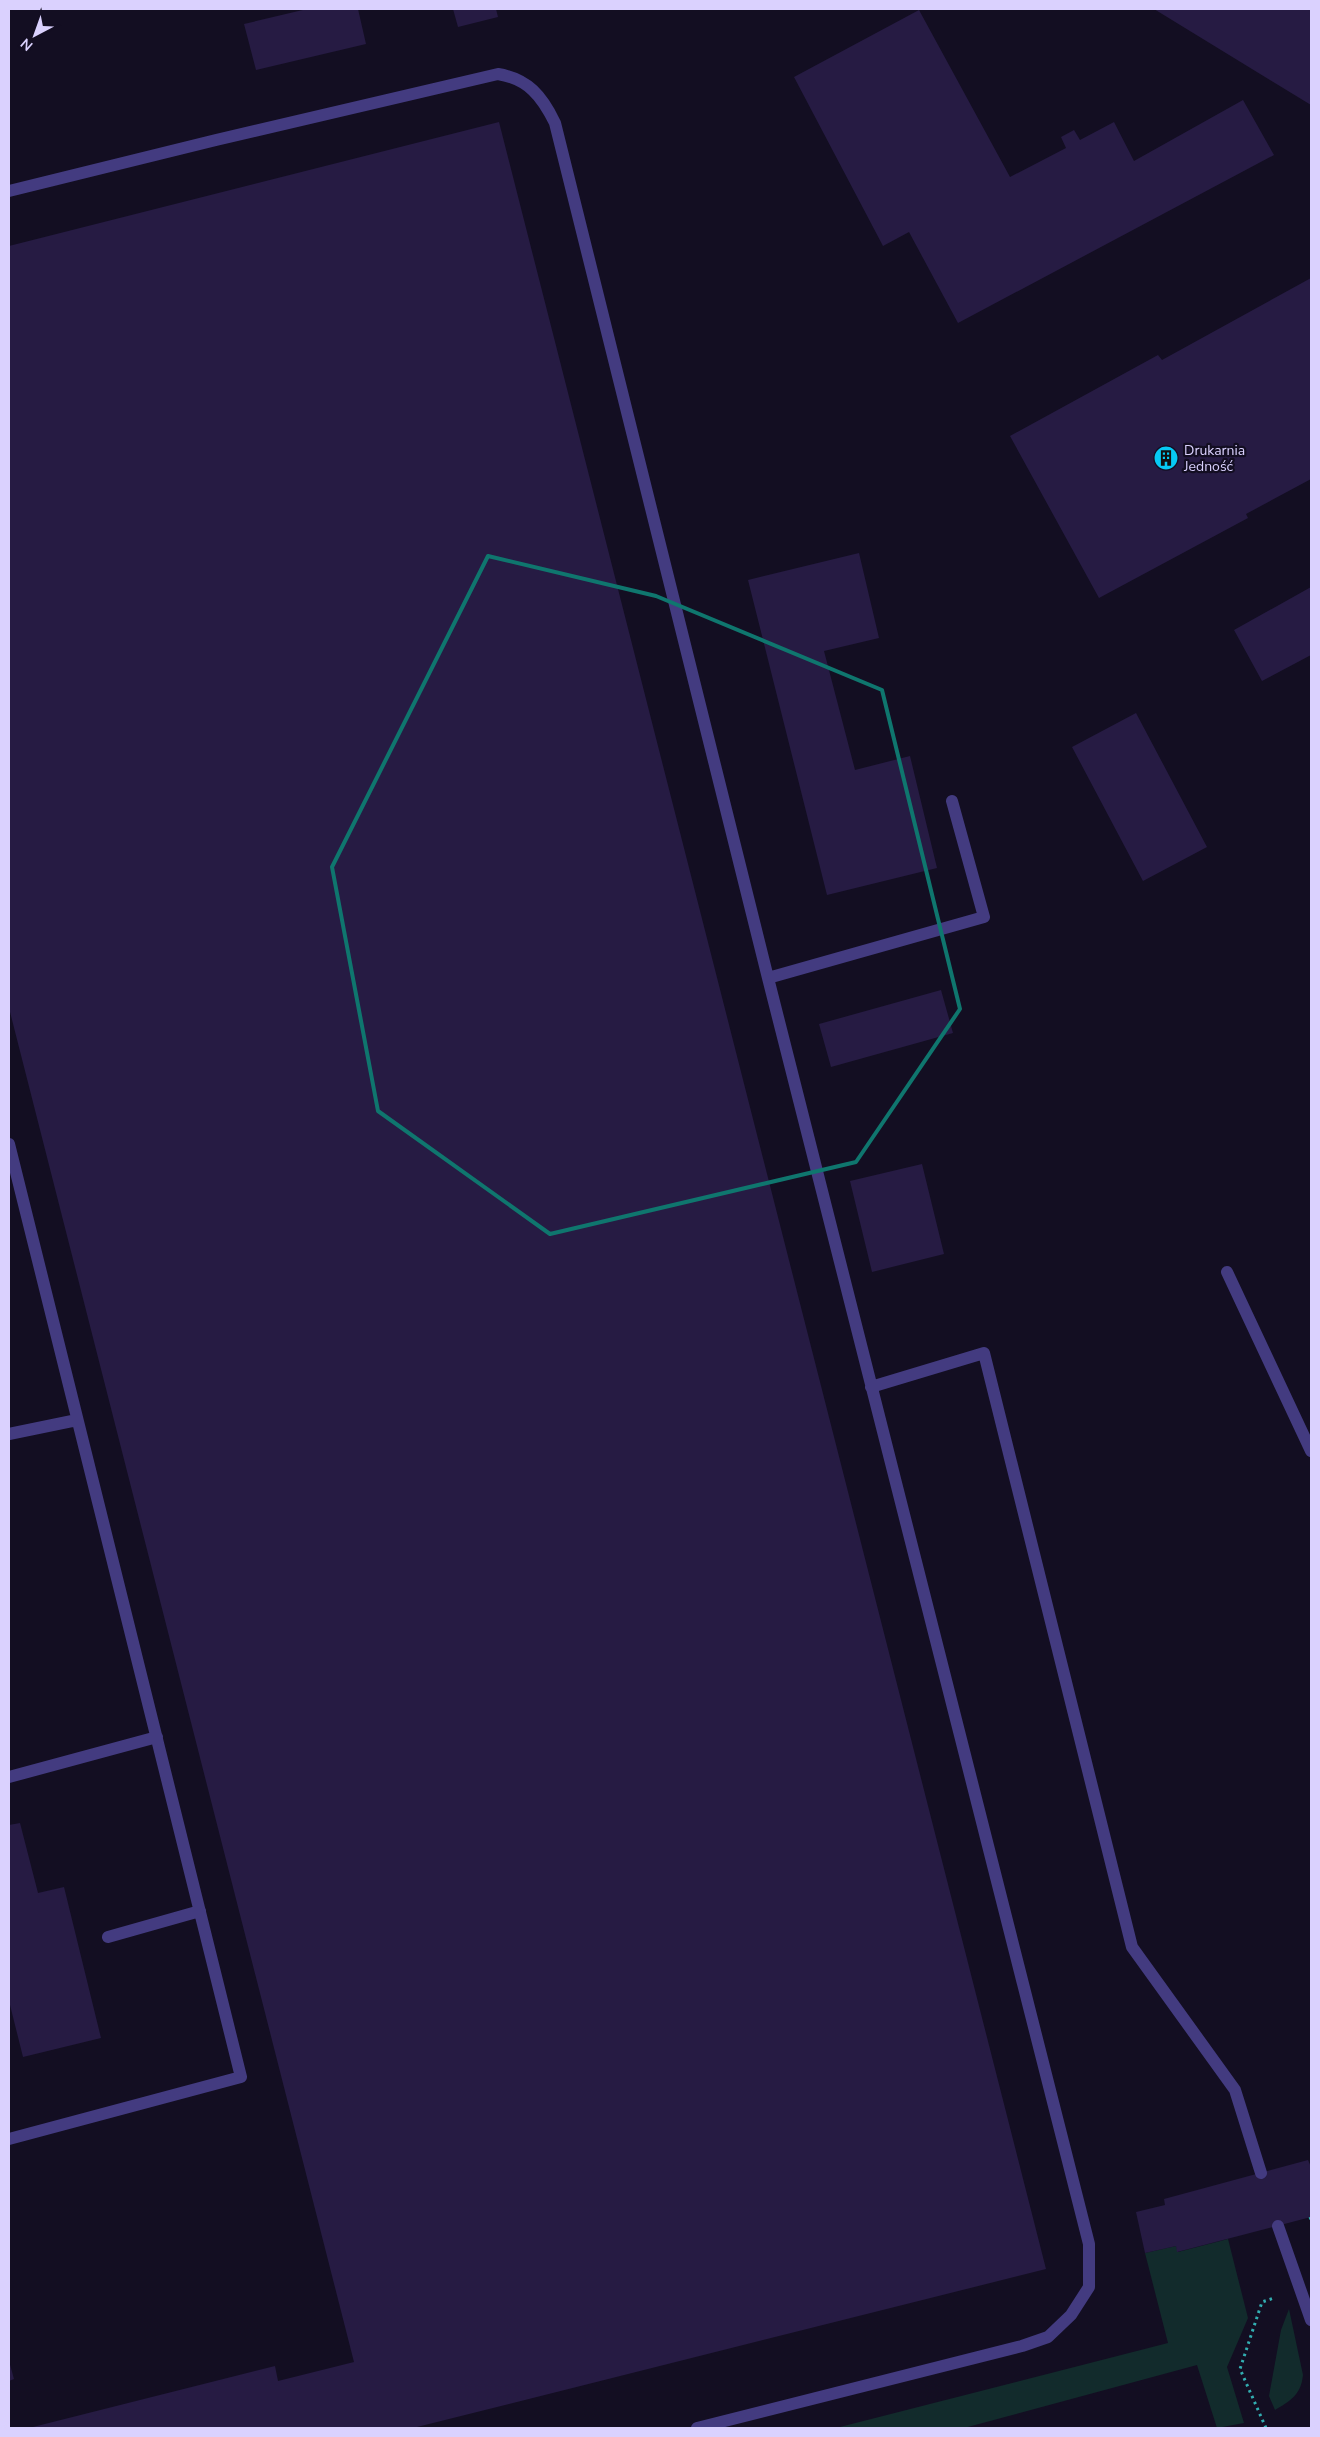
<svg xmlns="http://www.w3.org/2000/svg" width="1320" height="2437" font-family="'Nunito Sans',sans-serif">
<rect width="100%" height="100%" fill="#130e22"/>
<!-- green -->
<path fill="#122b2c" d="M1228 2239 1248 2318 1227 2367 1244 2423 1217 2428 1197 2365 964 2428H836L1168 2343 1145 2253 1176 2246 1178 2252Z
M1289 2309 1303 2375C1301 2395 1290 2401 1275 2410L1269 2396 1281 2330Z"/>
<!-- building -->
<path fill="#261b43" d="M307 9H358L366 44 256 70 244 24Z
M453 9H496L498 17 458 27Z
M1154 9H1311V105Z
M919 10 1010 177 1066 148 1061 137 1074 130 1080 140 1114 122 1134 161 1243 100 1274 155 958 323 909 232 883 246 794 77Z
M499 122 1046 2269 413 2428H29L275 2366 278 2381 354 2362 9 1008V246Z
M1311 278V479L1246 514 1248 518 1099 598 1010 436 1158 355 1162 360Z
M859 553 879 638 824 651 855 770 910 756 937 868 827 895 748 580Z
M1311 587V655L1262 681 1234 630Z
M1136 713 1207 847 1143 881 1072 747Z
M941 990 953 1033 831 1067 819 1024Z
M922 1164 944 1254 872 1272 850 1181Z
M20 1823 38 1893 64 1887 101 2038 23 2057 9 2001V1825Z
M1308 2160 1311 2167V2217L1177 2252 1176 2246 1145 2253 1136 2212 1165 2205 1164 2199Z
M9 2361 14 2379 9 2381Z"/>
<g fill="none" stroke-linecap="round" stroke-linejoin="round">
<!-- path -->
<path stroke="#32aeb1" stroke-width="3" stroke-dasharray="2.5 4" stroke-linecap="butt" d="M1310 2217 1311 2220
M1266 2428 1240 2369 1262 2302 1274 2298"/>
<!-- minor -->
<path stroke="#433b80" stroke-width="12" d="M9 191 216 140 498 74C528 79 542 96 555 123L768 978 1089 2244V2287L1071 2315 1048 2337 1022 2346 697 2428
M768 978 984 917 952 801
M9 1144 241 2077 9 2139
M1227 1272 1311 1451
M871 1387 984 1353 1132 1947 1235 2090 1261 2173
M9 1434 77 1420
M9 1777 157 1737
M108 1937 200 1911
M1278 2226 1311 2320"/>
</g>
<!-- marked area -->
<path fill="none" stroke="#0f766e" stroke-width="4" stroke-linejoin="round" d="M488 556 656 596 882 690 960 1009 856 1162 550 1234 378 1111 332 867Z"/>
<!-- icons -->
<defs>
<symbol id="building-disc" viewBox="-11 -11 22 22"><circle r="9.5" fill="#07c9f4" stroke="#130e22"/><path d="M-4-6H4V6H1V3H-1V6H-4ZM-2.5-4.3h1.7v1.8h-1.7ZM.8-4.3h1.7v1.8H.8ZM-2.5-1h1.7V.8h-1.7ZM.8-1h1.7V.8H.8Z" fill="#111"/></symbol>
</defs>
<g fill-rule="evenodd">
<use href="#building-disc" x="1152" y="444" width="28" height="28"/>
</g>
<g text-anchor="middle" stroke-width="4.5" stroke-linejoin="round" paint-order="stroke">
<!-- poi labels -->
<g font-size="14" fill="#dad1fe" stroke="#130e22" text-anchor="start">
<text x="1184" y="455">Drukarnia<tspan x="1184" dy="16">Jedność</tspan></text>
</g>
</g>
<!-- border -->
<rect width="1320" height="2437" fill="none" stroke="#dad1fe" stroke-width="20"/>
<!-- north arrow -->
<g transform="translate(35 35) rotate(221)" stroke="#130e22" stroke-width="4" paint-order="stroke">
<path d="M0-4L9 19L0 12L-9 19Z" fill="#dad1fe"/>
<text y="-8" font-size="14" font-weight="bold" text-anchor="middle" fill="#dad1fe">N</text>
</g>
</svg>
